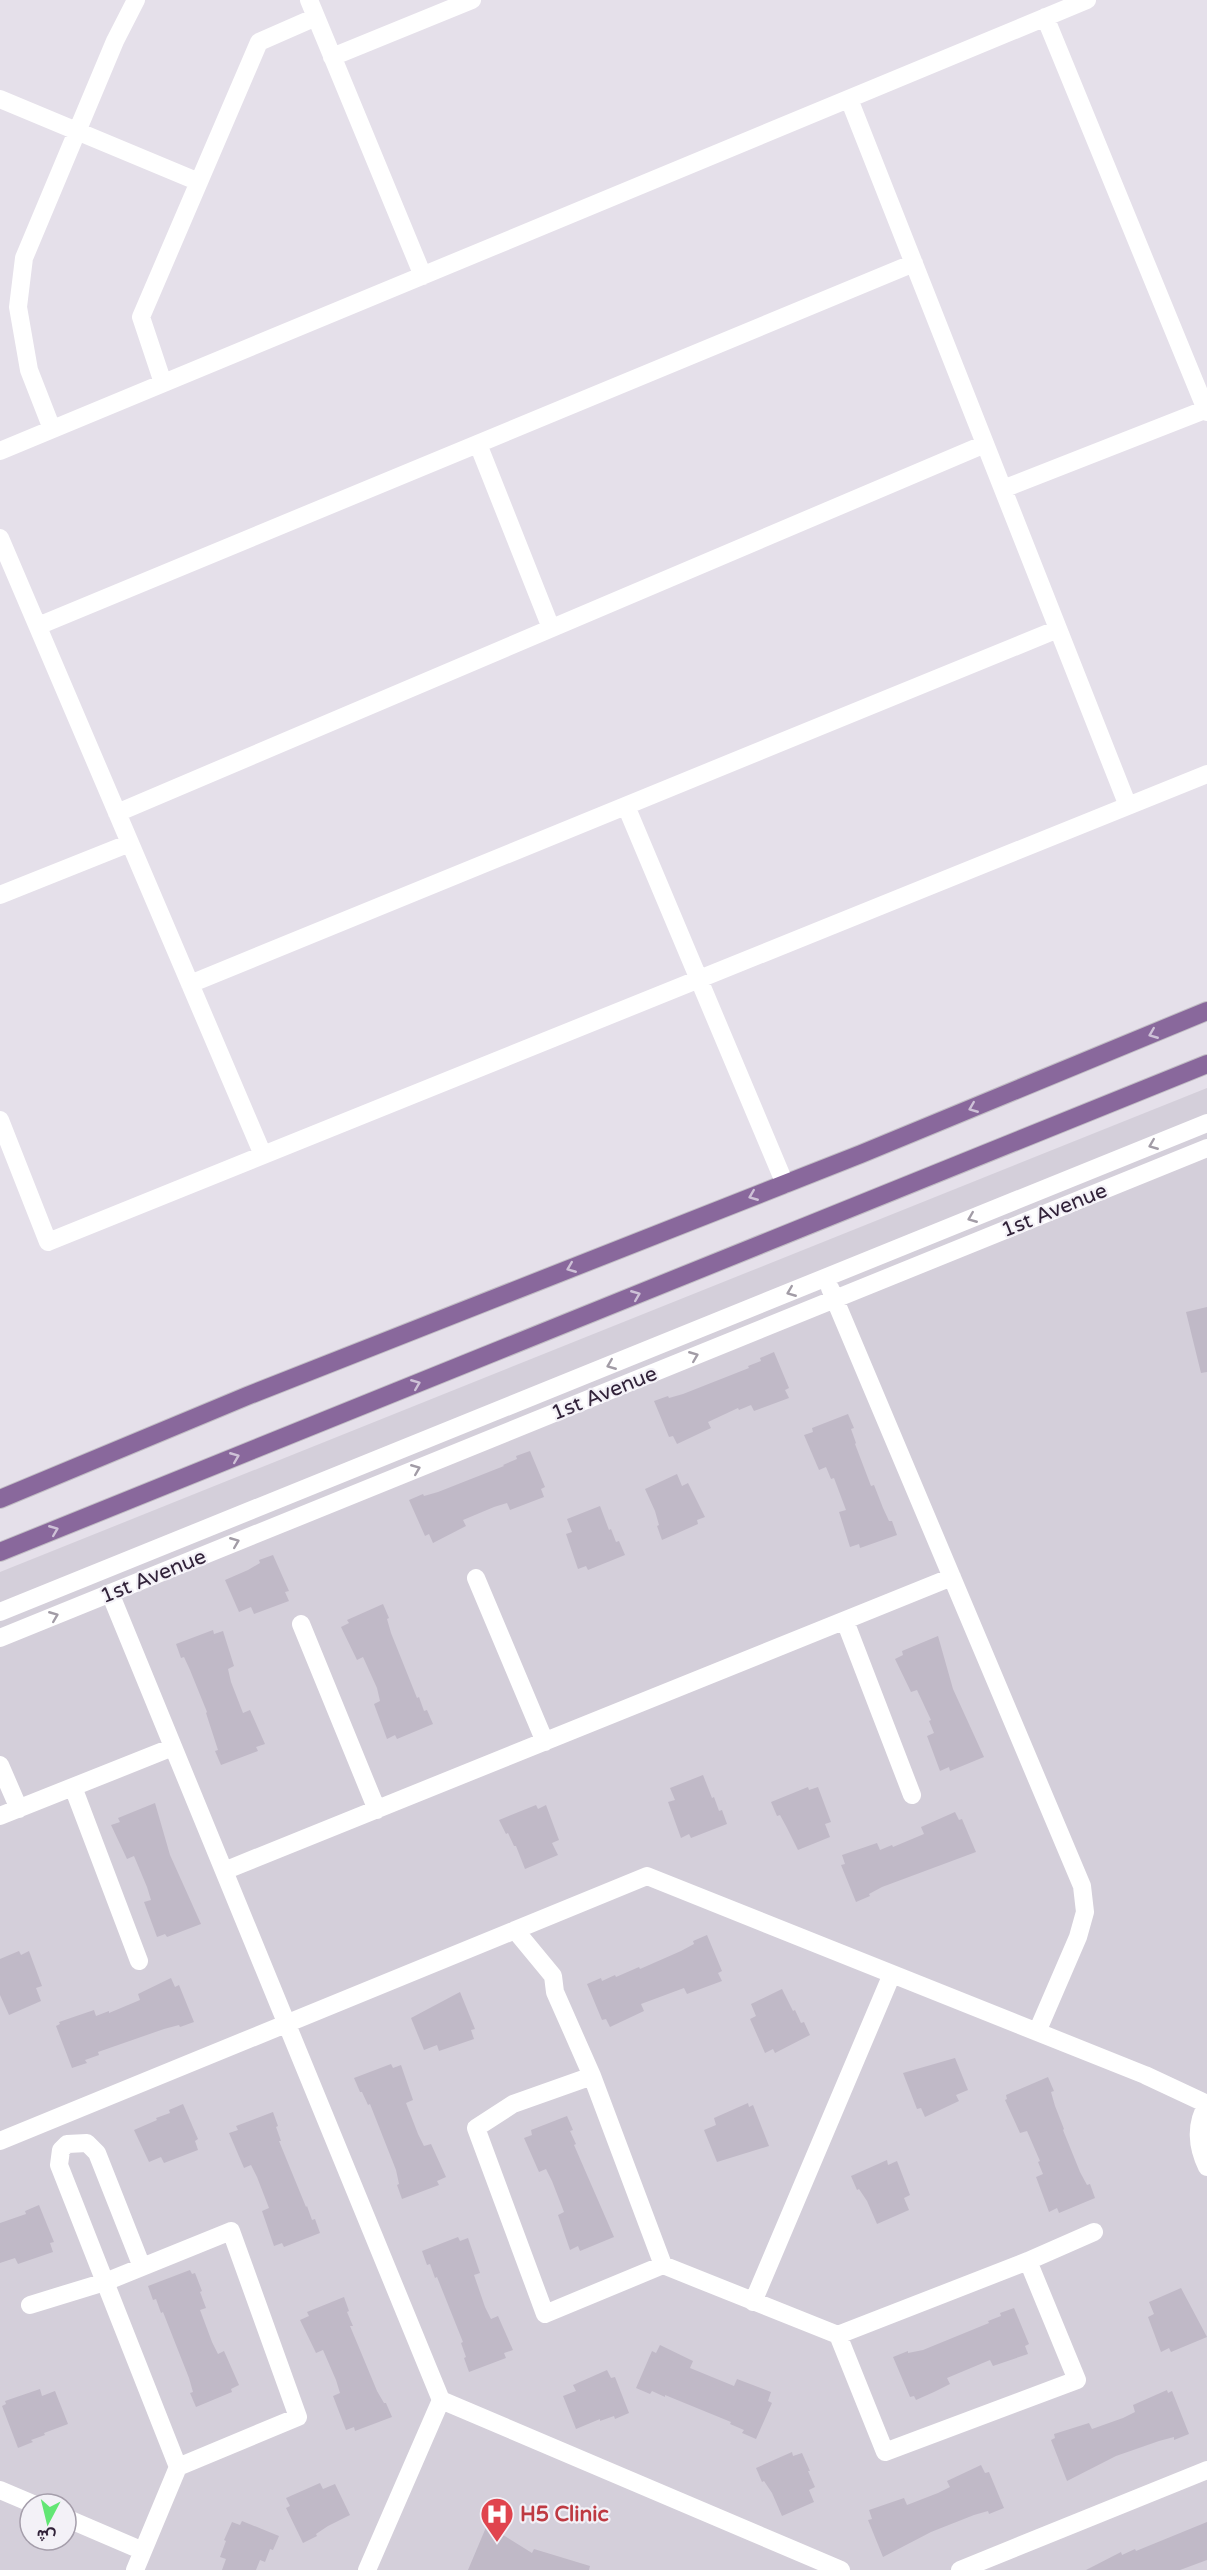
<svg xmlns="http://www.w3.org/2000/svg" width="1207" height="2570" font-family="'Varela Round',Vazirmatn,sans-serif">
<rect width="100%" height="100%" fill="#e5e0ea"/>
<!-- built -->
<path fill="#d4cfda" fill-rule="evenodd" d="M1207 1088V2570H0V1572ZM30 2504H66V2540H30Z"/>
<!-- building -->
<path fill="#c0b9c7" d="M1207 1307V1372L1201 1373 1186 1312Z
M774 1352 789 1388 785 1390 789 1398 754 1411 751 1405 739 1410 738 1408 708 1422 711 1428 677 1444 673 1436 669 1437 654 1401 668 1396 669 1398 683 1394 749 1368 748 1366 761 1361 760 1358Z
M848 1414 854 1428 851 1429 856 1443 855 1444 871 1486 874 1485 883 1508 889 1521H892L897 1535 860 1548 859 1544 850 1547 839 1512 846 1510 834 1478 831 1479 826 1467 819 1470 804 1435 813 1432 812 1428Z
M530 1451 545 1487 541 1489 544 1497 510 1510 507 1503 494 1507 463 1520 466 1526 433 1543 429 1534 425 1536 409 1500 423 1494 424 1496 438 1492 504 1466 503 1465 517 1459 516 1456Z
M677 1474 682 1486 688 1483 705 1517 697 1520 698 1524 662 1540 657 1526 659 1525 655 1511 645 1489Z
M600 1506 609 1530 611 1529 616 1542 619 1541 625 1555 588 1570 586 1566 578 1569 566 1534 572 1532 567 1519Z
M273 1555 289 1591 285 1592 289 1601 254 1614 251 1607 239 1612 225 1580 248 1570 260 1563 259 1560Z
M383 1604 389 1618 387 1619 391 1633 417 1698 419 1697 424 1711 427 1710 433 1724 397 1739 395 1735 387 1739 374 1704 380 1701 377 1688 363 1657 357 1660 341 1627 349 1623 347 1620Z
M213 1630 214 1634 223 1631 234 1666 228 1669 231 1682 243 1713 250 1710 265 1744 256 1747 258 1751 221 1765 215 1751 218 1750 206 1713 207 1712 190 1670 184 1657 181 1658 176 1644Z
M938 1636 953 1689 984 1757 950 1771 949 1767 940 1771 927 1736 934 1733 929 1721 931 1720 917 1690 911 1692 895 1659 903 1655 902 1651Z
M703 1775 712 1798 714 1797 719 1811 722 1810 727 1824 691 1838 689 1834 681 1838 668 1802 675 1800 670 1788Z
M808 1787 809 1790 818 1787 831 1822 825 1824 830 1837 798 1850 787 1828 780 1815 777 1816 771 1802Z
M155 1803 170 1855 201 1924 167 1937 165 1934 157 1937 144 1902 151 1900 147 1887 134 1856 127 1859 111 1825 120 1822 118 1818Z
M536 1805 538 1809 546 1805 559 1840 552 1843 558 1855 525 1869 516 1846H514L508 1833 506 1834 499 1820Z
M955 1812 959 1820 962 1819 976 1852 882 1887 869 1894 870 1896 856 1902 841 1865 845 1864 842 1855 877 1843 880 1850 892 1845 893 1847 924 1834 921 1827Z
M707 1935 722 1971 718 1973 722 1981 687 1994 684 1988 641 2004 644 2011 610 2027 606 2019 602 2020 587 1984 601 1978 602 1981 615 1975 616 1977 639 1967 640 1969 681 1951 694 1944 693 1941Z
M19 1951 21 1955 29 1951 42 1986 36 1988 41 2001 9 2015 0 1995V1959Z
M171 1978 175 1987 179 1985 194 2022 180 2027 179 2025 164 2029 98 2052 99 2055 85 2060 87 2063 72 2068 56 2026 60 2024 59 2022 94 2010 96 2016 109 2011V2013L140 2000 138 1994Z
M782 1989 793 2011 795 2010 801 2023 804 2022 810 2035 775 2053 773 2049 765 2053 750 2019 756 2016 751 2004Z
M460 1992 475 2029 471 2030 474 2039 439 2051 437 2045 424 2050 411 2018Z
M955 2058 968 2090 956 2095 959 2101 925 2117 921 2108 917 2109 903 2073Z
M391 2064 393 2068 401 2065 413 2100 406 2103 418 2134 424 2146 431 2144 446 2177 437 2181 439 2185 402 2199 397 2185 399 2184 396 2170 370 2104 368 2105 362 2092H360L354 2078Z
M1048 2077 1054 2091 1051 2092 1055 2106 1064 2129 1063 2130 1080 2172 1087 2185 1090 2184 1095 2198 1059 2213 1057 2208 1049 2212 1036 2177 1043 2174 1038 2162 1040 2161 1027 2131 1020 2133 1005 2100 1007 2099 1006 2095Z
M748 2103 749 2107 753 2105 769 2146 717 2162 704 2130 716 2125 714 2118Z
M183 2104 198 2139 195 2141 198 2150 164 2163 161 2157 149 2162 134 2130 157 2120 156 2118 170 2113 169 2110Z
M273 2112 278 2126 276 2127 281 2141H279L306 2207 307 2206 312 2220 315 2219 320 2233 284 2247 282 2243 274 2246 262 2211 269 2208 257 2177 251 2165 244 2168 229 2133 238 2130 236 2126Z
M567 2116 573 2130 570 2131 576 2144 574 2145 614 2237 580 2251 578 2246 570 2250 558 2215 564 2212 552 2181 546 2169 539 2172 524 2138 532 2135 531 2130Z
M887 2160 888 2165 897 2161 910 2195 904 2198 909 2210 877 2224 867 2201 859 2189 857 2190 851 2176Z
M39 2205 54 2242 50 2243 53 2252 18 2264 15 2258 0 2263V2223L26 2214 25 2211Z
M458 2237 460 2241 468 2238 480 2273 474 2275 485 2307 491 2319 498 2316 513 2350 504 2353 506 2358 469 2372 464 2358 466 2357 461 2343 463 2342 437 2277 435 2278 430 2264 427 2265 422 2251Z
M190 2270 192 2274 195 2273 202 2291 200 2292 206 2308 200 2310 212 2342 218 2354 224 2351 239 2385 231 2389 232 2392 196 2407 190 2393 193 2392 189 2378 163 2312 161 2313 156 2299 153 2300 148 2286Z
M1181 2288 1207 2337 1171 2352 1169 2348 1161 2352 1148 2317 1154 2314 1149 2302Z
M344 2297 349 2311 347 2312 353 2326H350L360 2350 377 2391 384 2403H386L392 2417 355 2431 354 2427 346 2430 333 2396 340 2393 336 2380 323 2350 316 2353 300 2320 309 2316 307 2312Z
M1014 2308 1029 2344 1025 2346 1028 2354 993 2366 990 2360 947 2378 950 2384 934 2392 916 2400 914 2396 910 2397 893 2357 908 2351V2353L923 2350 989 2323 988 2321 1001 2316 1000 2313Z
M660 2345 693 2361 690 2368 734 2386 737 2379 771 2392 768 2401 772 2403 756 2439 742 2433 744 2430 730 2424 731 2422 665 2395V2397L652 2391 650 2394 636 2388 652 2351 656 2353Z
M607 2370 611 2378 615 2377 629 2413 615 2419 614 2416 600 2421V2419L576 2429 563 2396 576 2391 573 2385Z
M40 2389 42 2396 55 2391 68 2424 44 2433 45 2435 31 2440 33 2442 18 2448 2 2406 6 2404 5 2401Z
M1167 2390 1168 2393 1172 2391 1189 2434 1174 2440V2437L1159 2441 1116 2456 1067 2481 1051 2440 1055 2438 1054 2434 1089 2423 1092 2429 1123 2418 1135 2412 1133 2405Z
M792 2452 793 2456 802 2453 810 2471H808L815 2487 809 2490 814 2502 782 2516 772 2493 764 2481 762 2482 756 2468Z
M981 2465 985 2473 989 2472 1004 2508 989 2514 988 2511 974 2515 931 2532 883 2557 868 2520 872 2519 869 2510 904 2498 907 2505 938 2493 950 2487 947 2481Z
M320 2483 323 2489 335 2484 350 2515 328 2526 316 2534 317 2536 303 2543 286 2508 290 2506 286 2498Z
M242 2521 279 2536 273 2550 270 2549 265 2562 260 2560 256 2570H222L226 2559 220 2557 226 2541 224 2540 232 2522 240 2525Z
M1207 2522V2560L1180 2570H1086L1121 2552 1122 2555 1135 2549 1136 2551Z
M487 2525 532 2553 534 2549 590 2566 589 2570H468Z"/>
<g fill="none" stroke-linecap="round" stroke-linejoin="round">
<defs>
<path id="major" d="M0 1499 247 1396 861 1154 1207 1011
M0 1552 1207 1064"/>
</defs>
<!-- major casing -->
<use href="#major" stroke="#c1bdc4" stroke-width="20"/>
<!-- minor -->
<path stroke="#fff" stroke-width="18" d="M309 0 423 276
M1045 17 1207 412
M332 57 472 0
M0 99 199 182
M849 99 1128 806
M163 383 141 317 259 42 316 17
M52 429 29 370 18 307 24 258 115 41 136 0
M478 444 551 628
M0 451 1087 0
M1003 489 1207 409
M0 538 263 1155
M38 626 914 263
M626 806 785 1184
M117 813 985 444
M0 895 130 843
M190 984 1058 629
M0 1120 48 1242 1207 774
M830 1288 1082 1886 1085 1912 1078 1937 1037 2032
M476 1578 545 1742
M110 1593 441 2400
M0 1612 1207 1123
M845 1621 912 1795
M301 1624 377 1810
M0 1638 1207 1148
M0 1765 19 1809
M73 1787 139 1961
M0 1816 173 1747
M224 1871 952 1577
M515 1930 553 1976 555 1992 592 2076 663 2265
M592 2076 513 2104 476 2128 545 2314 663 2265 838 2335 885 2452 1077 2380 1028 2261
M1207 2105C1195 2124 1197 2147 1207 2167
M0 2141 647 1876 1145 2075 1207 2104
M753 2302 892 1974
M30 2305 105 2282 59 2165 61 2150 67 2144 87 2143 97 2153 142 2267
M838 2335 1028 2261 1094 2232
M0 2490 33 2504
M66 2518 143 2551
M135 2570 178 2467 298 2417 231 2231 105 2282 178 2467
M367 2570 441 2400 841 2570
M960 2570 1207 2470"/>
<!-- major -->
<use href="#major" stroke="#89689c" stroke-width="18"/>
</g>
<!-- one-way arrows -->
<defs><path id="oneway-chevron" d="M-2-3.5L2.5 0L-2 3.5" fill="none" stroke-width="1.6" stroke-linecap="round" stroke-linejoin="round" transform="scale(1.5)"/></defs>
<g stroke="#cec1d7">
<use href="#oneway-chevron" transform="translate(1153 1034) rotate(158)"/>
<use href="#oneway-chevron" transform="translate(973 1108) rotate(158)"/>
<use href="#oneway-chevron" transform="translate(753 1196) rotate(158)"/>
<use href="#oneway-chevron" transform="translate(571 1268) rotate(158)"/>
<use href="#oneway-chevron" transform="translate(636 1295) rotate(-22)"/>
<use href="#oneway-chevron" transform="translate(416 1384) rotate(-22)"/>
<use href="#oneway-chevron" transform="translate(235 1457) rotate(-22)"/>
<use href="#oneway-chevron" transform="translate(54 1530) rotate(-22)"/>
</g>
<g stroke="#a29ca6">
<use href="#oneway-chevron" transform="translate(1153 1145) rotate(158)"/>
<use href="#oneway-chevron" transform="translate(972 1218) rotate(158)"/>
<use href="#oneway-chevron" transform="translate(791 1292) rotate(158)"/>
<use href="#oneway-chevron" transform="translate(694 1356) rotate(-22)"/>
<use href="#oneway-chevron" transform="translate(611 1365) rotate(158)"/>
<use href="#oneway-chevron" transform="translate(416 1469) rotate(-22)"/>
<use href="#oneway-chevron" transform="translate(235 1542) rotate(-22)"/>
<use href="#oneway-chevron" transform="translate(54 1616) rotate(-22)"/>
</g>
<!-- icons -->
<defs>
<symbol id="hospital-pin" viewBox="-11 -11 22 30"><path d="M0 17L-7.5 6A9.5 9.5 0 1 1 7.5 6Z" fill="#e0444e" stroke="#f3f1f7"/><path d="M-5-5h3v3.5h4V-5h3V5h-3V1.5h-4V5h-3Z" fill="#fff"/></symbol>
</defs>
<g fill-rule="evenodd">
<use href="#hospital-pin" x="478" y="2495" width="38" height="52"/>
</g>
<g text-anchor="middle" stroke-width="4.5" stroke-linejoin="round" paint-order="stroke">
<!-- street labels -->
<g font-size="21" fill="#312239" stroke="#f3f1f7">
<text transform="translate(1054 1210) rotate(-22)" y="7">1st Avenue</text>
<text transform="translate(604 1393) rotate(-22)" y="7">1st Avenue</text>
<text transform="translate(153 1576) rotate(-22)" y="7">1st Avenue</text>
</g>
<!-- health labels -->
<g font-size="21" font-weight="bold" fill="#be3a42" stroke="#f3f1f7" text-anchor="start">
<text x="520" y="2521">H5 Clinic</text>
</g>
</g>
<!-- north arrow -->
<g transform="translate(48 2522) rotate(187)"><circle r="28" fill="#f3f1f7" stroke="#a59eab" stroke-width="1.5"/>
<path d="M0-4.5L10 22L0 15L-10 22Z" fill="#62e674"/>
<text y="-9" font-size="16" font-weight="bold" text-anchor="middle" fill="#312239">ش</text>
</g>
</svg>
